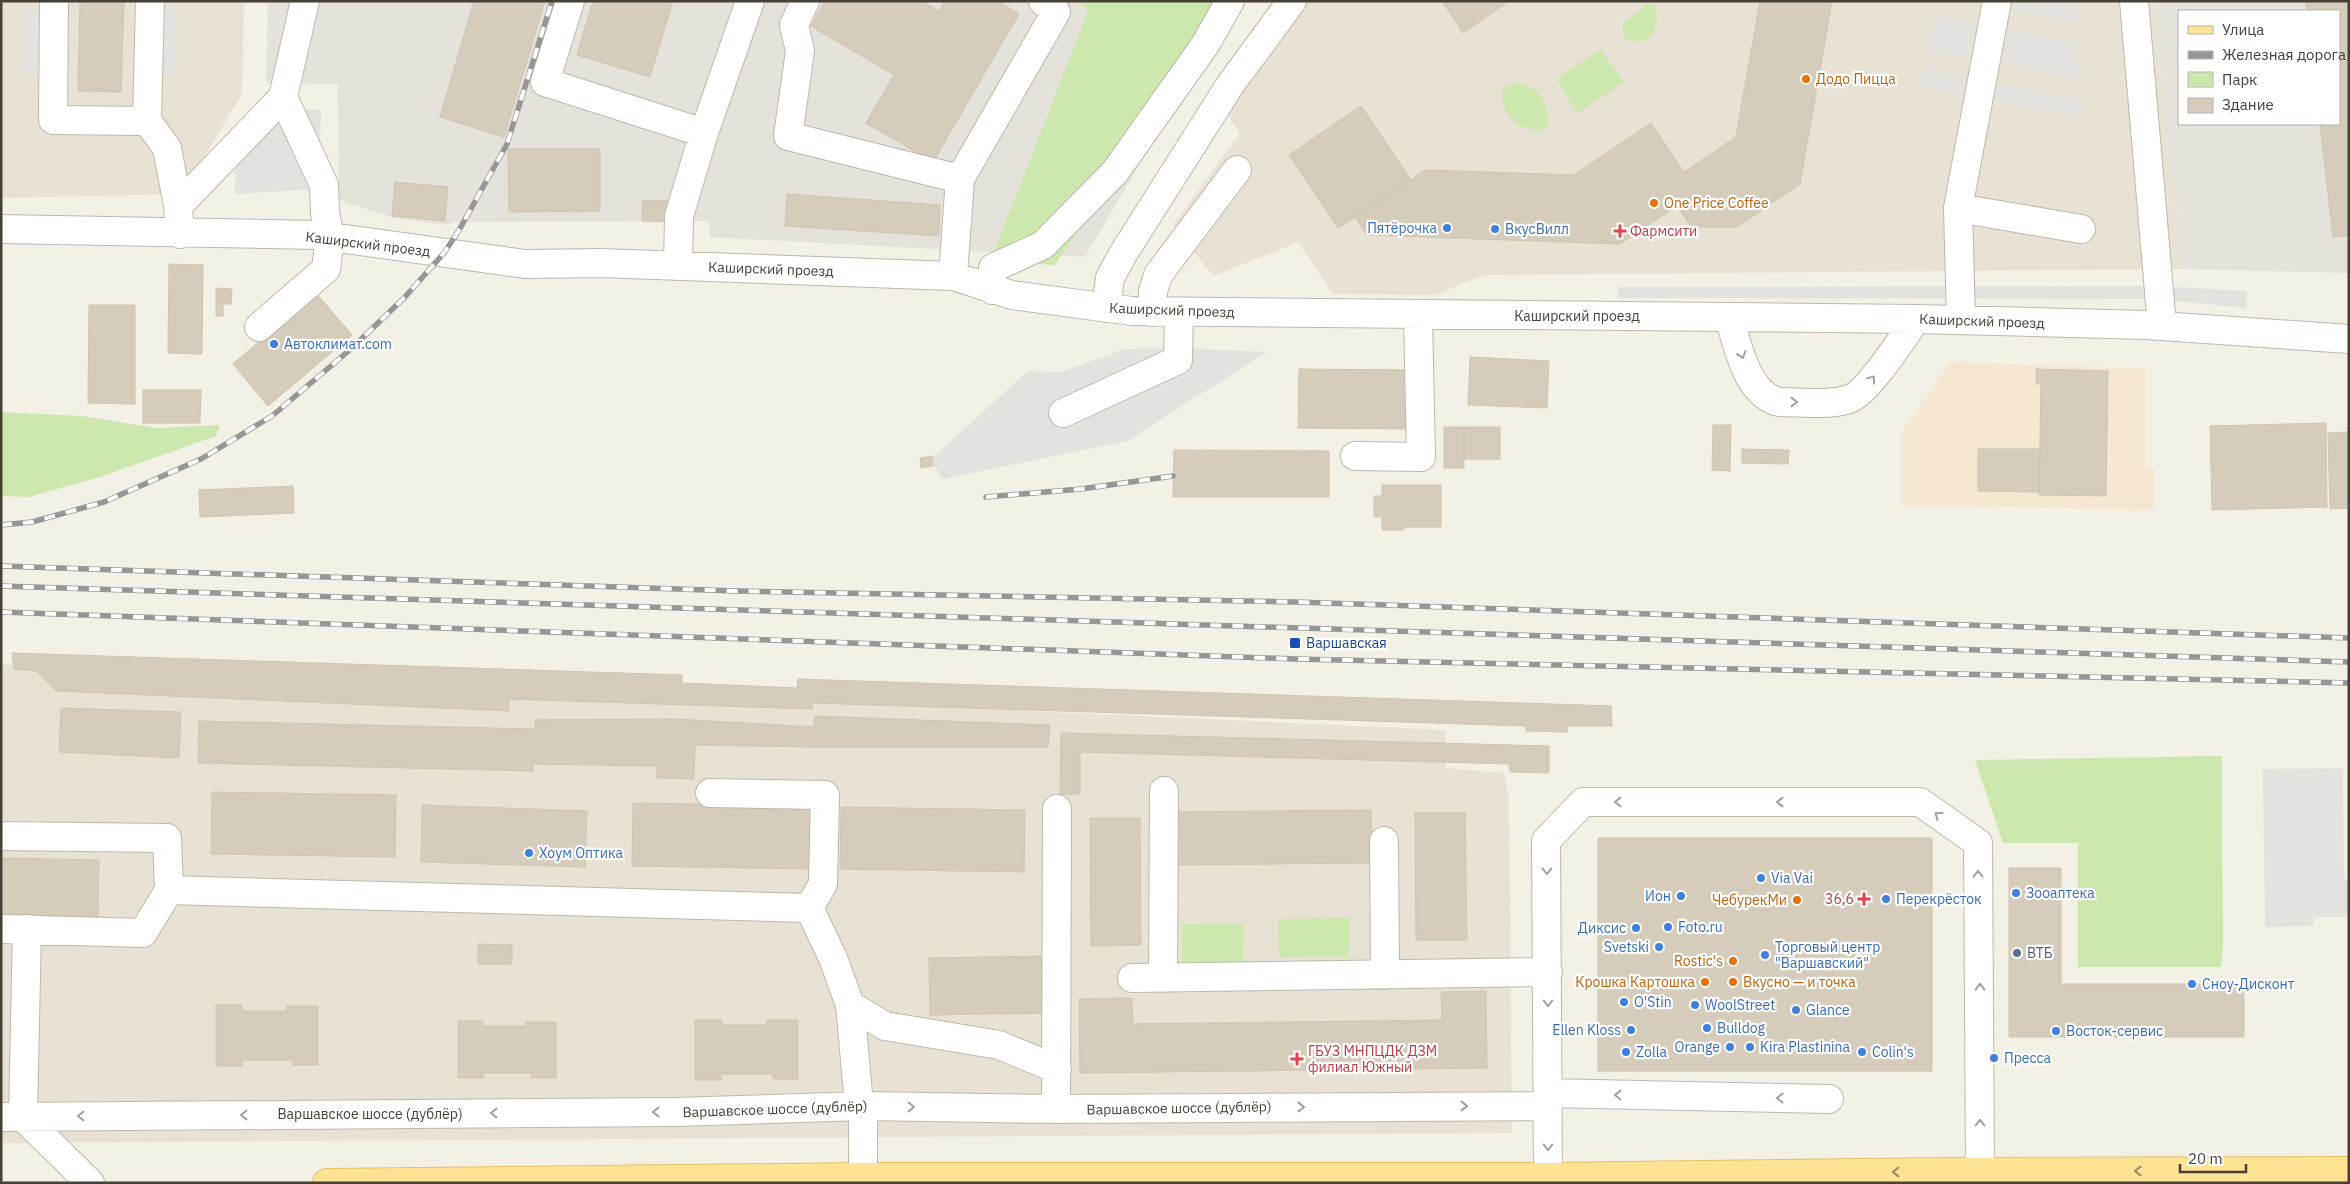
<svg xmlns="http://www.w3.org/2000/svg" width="2350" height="1184" font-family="'IBM Plex Sans',sans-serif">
<rect width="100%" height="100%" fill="#f3f0e6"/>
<!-- residential -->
<path fill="#e7e2d4" d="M1 1H244L242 94 182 194 1 198Z
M1300 1H2152L2183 269 1483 275 1434 295 1333 294 1298 242 1213 276 1173 225 1240 133 1223 108Z
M1 664 1445 730 1446 768 1504 773 1509 798 1512 1133 1 1143Z"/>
<!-- commercial -->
<path fill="#f6e7d1" d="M1950 362 2145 369V468H2154V510L1901 505V434Z"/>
<!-- industrial -->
<path fill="#e5e1db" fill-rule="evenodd" d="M268 1H1235L1085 257 710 237 709 221 457 222 442 225 391 217 339 200 338 84 266 83Z
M2152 1H2349V273L2183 269ZM2179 11H2339V124H2179Z"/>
<!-- green -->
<path fill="#cde8ae" d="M1079 1H1213L1195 58 1055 265 1019 263 993 255 1088 11Z
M1650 2 1651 5H1655C1659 19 1657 31 1645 41H1628L1623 36V23Z
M1601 49 1624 82 1578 113 1556 79Z
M1518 83C1540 86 1550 107 1548 128 1521 135 1502 118 1502 91L1512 84Z
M1 412 81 416 157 428 220 425 216 436 100 477 29 497 1 496Z
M2222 756 2223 950 2221 967H2078V843H2003L1975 760Z
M1349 918V957L1279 958 1278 919Z
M1243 923 1244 963 1182 964V924Z"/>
<!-- parking -->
<path fill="#e4e2de" d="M158 1H178L177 74H157Z
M2014 1H2070V5L2078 7 2075 22 2012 11Z
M44 11 43 73 21 74V12Z
M1933 16 1975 24 1968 58 1927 50Z
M2008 30 2078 43 2075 62 2084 64 2081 79 2002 64Z
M1923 70 1965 78 1962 95 1920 87Z
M1998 84 2085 100 2082 117 1995 101Z
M264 107 321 110 318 189 235 194 236 130Z
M2157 286 2247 291 2246 308 2155 299 1618 298V287Z
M1178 348 1267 352 1127 441 943 479 930 460 1028 371 1061 372 1125 349Z
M2343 768 2344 879 2349 880V917H2314L2313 926 2265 927 2263 769Z"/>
<!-- building -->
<path fill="#d5ccbc" stroke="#d0c4af" d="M80 1H124L121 92 78 91Z
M474 1H545L504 137 440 117Z
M593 1H673L650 77 577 55Z
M825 1H922L939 11 945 1H997L1019 14 933 162 866 123 894 75 811 26Z
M1442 1H1509L1463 33Z
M1760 1H1832L1800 184 1737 227H1691L1677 206 1620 244 1367 235 1355 217 1425 170 1574 175 1651 123 1684 172 1736 137Z
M2306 1H2349V235L2333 237 2320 124H2339V11H2307Z
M1361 106 1411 180 1338 228 1289 155Z
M508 149H600V211L509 212Z
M395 182 448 187 445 221 392 216Z
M787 194 940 205 939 236 785 226Z
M643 200 667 201 666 222 642 221Z
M169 264 203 265 202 354 168 353Z
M216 288 232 289 231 304H223V316H216Z
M316 293 352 335 268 406 233 364Z
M89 305H135V404L88 403Z
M1470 357 1549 361 1547 408 1468 405Z
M1299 369 1410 370V429L1298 428Z
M2036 369 2108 371 2106 496 2039 495 2041 384H2036Z
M143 390H201L200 423H143Z
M2326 423 2327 507 2212 510 2210 426Z
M1713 425H1731L1730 471 1712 470Z
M1444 427H1464V468H1444Z
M1464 427H1500V459H1464Z
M2349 432V508L2330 509 2328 433Z
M1742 449 1789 450 1788 464 1742 463Z
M1978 449H2040L2039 492 1978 491Z
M1174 450 1329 451V497H1173Z
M932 456 933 466 921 468 920 458Z
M1382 485H1441V527H1404V530H1382V517H1374V496H1382Z
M293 486 294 513 200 517 199 490Z
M12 653 682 675V683L797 688 798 679 1611 706 1612 726H1568L1567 732 1526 731V726L812 703V709L509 699V711L57 691 36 671 14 669Z
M61 708 181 712 179 758 59 752Z
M815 716 1050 725 1048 747H814L695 745 694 779 657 778V766L533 764V771L198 763 199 721 535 729V720L675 719 814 727Z
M1061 733 1549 746V773L1510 772 1509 764 1080 752V794H1060Z
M212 792 396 795 395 857 211 854Z
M633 803 816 806 815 869 632 866Z
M422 805 587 811 585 867 421 862Z
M841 807 1025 810 1024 872 840 869Z
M1371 810 1372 863 1174 865 1173 812Z
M1415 813H1465L1467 940H1416Z
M1090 818H1140L1141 945 1091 946Z
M1598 838H1932V1071H1598Z
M1 858 99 860 98 917 1 915Z
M2009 868H2061V984H2244V1037H2009Z
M478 944 512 945V964H478Z
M1046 956 1047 1013 930 1015 929 958Z
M1486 991 1487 1068 1080 1073 1079 999 1132 998 1133 1024 1442 1020 1441 992Z
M216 1005H242V1011H287V1006H318V1065H293V1060H242V1066H216Z
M695 1020H722V1025H767V1020H798V1079H773V1074H721V1080H695Z
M458 1021H483V1026H526V1022H556V1078H531V1073H483V1078H458Z"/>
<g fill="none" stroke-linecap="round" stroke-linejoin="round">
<defs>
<path id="minor" d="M54 1 53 120 147 121
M150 1 147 121 167 148 178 206
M570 1 545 82 704 133
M805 1 794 25 800 51 788 136 960 179
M2134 1 2162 326
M1958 208 2081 229
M1 229 317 235 525 264 601 263 953 276 1012 295 1132 311 1916 319 2147 325 2349 339
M180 234 178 206 283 97 305 1
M678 266 679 216 704 133 750 1
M953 276 960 179 1056 12 1043 1
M992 290 993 268 1043 245 1115 172 1205 45 1230 1
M1106 308 1110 278 1123 254 1230 85 1292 1
M1152 312 1153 291 1158 275 1237 170
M1729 317C1738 345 1746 394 1779 402 1801 402 1829 406 1849 399 1867 394 1904 336 1916 319
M1961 320 1958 208 1997 1
M259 327 326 269 330 237 325 213 324 185 283 97
M1063 413 1178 360 1179 313
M1355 456 1421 457 1418 315
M710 793 825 795 823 884 809 908
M1 836 167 838 169 890 143 933 1 929
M1384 841 1385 975
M169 890 809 908 833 958 850 1005 858 1094 863 1106V1177
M27 929 23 1117 90 1183
M1132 978 1548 972
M1163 978 1164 791
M850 1005 885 1026 999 1045 1057 1069
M1548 1093 1829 1099
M1056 1109 1057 809
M1 1117 676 1112 863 1106 1056 1109 1548 1106
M1548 1183 1546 841 1583 802H1920L1978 843 1980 1172 1973 1183"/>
<path id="major" d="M327 1183 863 1177H1548L1944 1172 2349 1171"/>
</defs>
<!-- minor casing -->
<use href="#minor" stroke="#bfb8a9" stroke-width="30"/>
<!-- major casing -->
<use href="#major" stroke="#e5c163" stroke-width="30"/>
<!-- minor -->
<use href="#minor" stroke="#fff" stroke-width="28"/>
<!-- major -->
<use href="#major" stroke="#ffe394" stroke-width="28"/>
<defs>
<path id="rail" d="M986 497 1081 489 1173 476
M1 525 32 522 104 502 201 459 272 416 352 348 405 297 444 253 458 232 507 144 552 1
M1 566 736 591 1296 602 2349 638
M1 586 2349 662
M1 612 1295 659 2349 683"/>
</defs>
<!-- rail casing -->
<use href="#rail" stroke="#969696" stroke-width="5.5"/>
<!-- rail -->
<use href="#rail" stroke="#fff" stroke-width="4" stroke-dasharray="11" stroke-linecap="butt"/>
</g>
<!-- one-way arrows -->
<defs><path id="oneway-chevron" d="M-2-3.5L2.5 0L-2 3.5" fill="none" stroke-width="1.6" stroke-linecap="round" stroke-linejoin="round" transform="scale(1.25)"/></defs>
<g stroke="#a2a09a">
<use href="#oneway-chevron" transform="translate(1742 355) rotate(71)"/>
<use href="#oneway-chevron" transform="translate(1872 379) rotate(-53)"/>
<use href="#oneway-chevron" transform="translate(1794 402)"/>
<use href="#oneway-chevron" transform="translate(1618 802) rotate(-180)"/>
<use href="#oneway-chevron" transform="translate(1780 802) rotate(-180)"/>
<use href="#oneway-chevron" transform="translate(1938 815) rotate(-144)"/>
<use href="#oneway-chevron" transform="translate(1547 871) rotate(89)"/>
<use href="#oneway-chevron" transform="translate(1978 874) rotate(-91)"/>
<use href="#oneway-chevron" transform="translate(1980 987) rotate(-91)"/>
<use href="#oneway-chevron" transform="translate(1548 1003) rotate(90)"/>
<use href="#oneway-chevron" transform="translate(1618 1095) rotate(-179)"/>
<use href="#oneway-chevron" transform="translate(1780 1098) rotate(-179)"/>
<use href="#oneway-chevron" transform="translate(1464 1106)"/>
<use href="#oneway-chevron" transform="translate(911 1107) rotate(1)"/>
<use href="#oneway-chevron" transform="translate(1301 1107)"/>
<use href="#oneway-chevron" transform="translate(656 1112) rotate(180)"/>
<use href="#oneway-chevron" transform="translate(494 1113) rotate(180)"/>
<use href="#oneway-chevron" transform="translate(244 1115) rotate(180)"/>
<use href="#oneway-chevron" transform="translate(81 1116) rotate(180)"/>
<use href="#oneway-chevron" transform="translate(1980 1123) rotate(-90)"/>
<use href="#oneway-chevron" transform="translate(1548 1147) rotate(90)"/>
</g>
<g stroke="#998960">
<use href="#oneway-chevron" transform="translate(2138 1171) rotate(180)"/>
<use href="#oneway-chevron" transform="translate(1896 1172) rotate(179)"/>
</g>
<!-- markers -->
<g fill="#e8710a" stroke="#fff" stroke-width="2">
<circle cx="1806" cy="79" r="5"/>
<circle cx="1654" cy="203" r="5"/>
<circle cx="1797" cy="900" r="5"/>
<circle cx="1733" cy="961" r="5"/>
<circle cx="1705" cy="982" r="5"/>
<circle cx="1733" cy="982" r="5"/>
</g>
<g fill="#3f7fe0" stroke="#fff" stroke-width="2">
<circle cx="1447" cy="228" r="5"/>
<circle cx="1495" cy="229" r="5"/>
<circle cx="274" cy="344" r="5"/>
<circle cx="529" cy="853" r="5"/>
<circle cx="1761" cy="878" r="5"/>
<circle cx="2016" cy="893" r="5"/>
<circle cx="1681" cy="896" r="5"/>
<circle cx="1886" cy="899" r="5"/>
<circle cx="1668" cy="927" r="5"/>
<circle cx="1636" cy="928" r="5"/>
<circle cx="1659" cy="947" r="5"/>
<circle cx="1765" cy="955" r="5"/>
<circle cx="2192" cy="984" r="5"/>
<circle cx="1624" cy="1002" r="5"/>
<circle cx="1695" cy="1005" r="5"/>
<circle cx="1796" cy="1010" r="5"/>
<circle cx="1707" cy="1028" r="5"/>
<circle cx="1631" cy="1030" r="5"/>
<circle cx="2056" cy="1031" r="5"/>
<circle cx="1730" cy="1047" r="5"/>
<circle cx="1750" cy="1047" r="5"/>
<circle cx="1626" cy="1052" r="5"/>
<circle cx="1862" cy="1052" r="5"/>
<circle cx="1994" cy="1058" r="5"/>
</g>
<g fill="#e0444e" stroke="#fff" stroke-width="2">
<path d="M1617.5 223.5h5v5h5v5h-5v5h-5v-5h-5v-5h5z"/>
<path d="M1861.5 891.5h5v5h5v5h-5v5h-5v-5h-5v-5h5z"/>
<path d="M1294.5 1051.5h5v5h5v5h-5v5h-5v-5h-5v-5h5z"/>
</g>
<rect fill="#1a4fb4" stroke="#fff" stroke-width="2" x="1289" y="637" width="12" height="12" rx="2.5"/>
<circle fill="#5c6f8a" stroke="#fff" stroke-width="2" cx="2017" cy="953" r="5"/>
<g text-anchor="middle" stroke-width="4.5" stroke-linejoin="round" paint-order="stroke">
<!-- food labels -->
<g font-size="14" fill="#c56008" stroke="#fff" text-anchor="start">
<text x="1816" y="84">Додо Пицца</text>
<text x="1664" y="208">One Price Coffee</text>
<text x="1787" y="905" text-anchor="end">ЧебурекМи</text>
<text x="1723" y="966" text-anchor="end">Rostic's</text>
<text x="1695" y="987" text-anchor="end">Крошка Картошка</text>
<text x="1743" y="987">Вкусно — и точка</text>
</g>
<!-- shop labels -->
<g font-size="14" fill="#366cbe" stroke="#fff" text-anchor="start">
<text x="1437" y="233" text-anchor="end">Пятёрочка</text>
<text x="1505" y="234">ВкусВилл</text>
<text x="284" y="349">Автоклимат.com</text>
<text x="539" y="858">Хоум Оптика</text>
<text x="1771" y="883">Via Vai</text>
<text x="2026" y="898">Зооаптека</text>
<text x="1671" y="901" text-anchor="end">Ион</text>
<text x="1896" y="904">Перекрёсток</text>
<text x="1678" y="932">Foto.ru</text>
<text x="1626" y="933" text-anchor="end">Диксис</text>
<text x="1649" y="952" text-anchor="end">Svetski</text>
<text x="1775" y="952">Торговый центр<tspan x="1775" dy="16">"Варшавский"</tspan></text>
<text x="2202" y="989">Сноу-Дисконт</text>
<text x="1634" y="1007">O'Stin</text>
<text x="1705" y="1010">WoolStreet</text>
<text x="1806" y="1015">Glance</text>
<text x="1717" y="1033">Bulldog</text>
<text x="1621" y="1035" text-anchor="end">Ellen Kloss</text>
<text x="2066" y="1036">Восток-сервис</text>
<text x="1720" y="1052" text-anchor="end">Orange</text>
<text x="1760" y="1052">Kira Plastinina</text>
<text x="1636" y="1057">Zolla</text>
<text x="1872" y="1057">Colin's</text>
<text x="2004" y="1063">Пресса</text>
</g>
<!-- health labels -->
<g font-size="14" fill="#be3a42" stroke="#fff" text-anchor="start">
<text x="1630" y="236">Фармсити</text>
<text x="1854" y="904" text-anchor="end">36,6</text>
<text x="1308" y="1056">ГБУЗ МНПЦДК ДЗМ<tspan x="1308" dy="16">филиал Южный</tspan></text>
</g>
<!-- street labels -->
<g font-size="14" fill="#464035" stroke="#fff">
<text transform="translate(368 244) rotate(7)" y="5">Каширский проезд</text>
<text transform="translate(771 269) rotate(2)" y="5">Каширский проезд</text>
<text transform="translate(1172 310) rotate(2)" y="5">Каширский проезд</text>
<text x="1577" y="321">Каширский проезд</text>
<text transform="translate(1982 321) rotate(2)" y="5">Каширский проезд</text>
<text transform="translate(1179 1108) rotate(-1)" y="5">Варшавское шоссе (дублёр)</text>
<text transform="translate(775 1109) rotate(-2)" y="5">Варшавское шоссе (дублёр)</text>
<text x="370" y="1119">Варшавское шоссе (дублёр)</text>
</g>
<!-- transit labels -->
<g font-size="14" fill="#164399" stroke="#fff" text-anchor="start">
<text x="1306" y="648">Варшавская</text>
</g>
<!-- service labels -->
<g font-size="14" fill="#4e5e75" stroke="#fff" text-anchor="start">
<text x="2027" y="958">ВТБ</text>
</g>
</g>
<!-- border -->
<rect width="2350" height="1184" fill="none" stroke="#464035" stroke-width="5"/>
<!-- legend -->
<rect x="2178" y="10" width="162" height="115" fill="#ffffff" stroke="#b5b3ae"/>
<rect x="2188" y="26" width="25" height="8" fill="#ffe394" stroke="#b5b3ae"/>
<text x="2222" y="35" font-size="15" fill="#464035">Улица</text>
<rect x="2188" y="51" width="25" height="8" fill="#969696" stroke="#b5b3ae"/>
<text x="2222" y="60" font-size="15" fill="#464035">Железная дорога</text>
<rect x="2188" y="72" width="25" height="15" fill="#cde8ae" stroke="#b5b3ae"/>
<text x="2222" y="85" font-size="15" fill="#464035">Парк</text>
<rect x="2188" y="98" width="25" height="15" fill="#d5ccbc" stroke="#b5b3ae"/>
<text x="2222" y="110" font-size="15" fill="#464035">Здание</text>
<!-- scale -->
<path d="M2180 1164v8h66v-8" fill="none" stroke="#464035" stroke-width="2.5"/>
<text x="2188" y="1164" font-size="15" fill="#464035" stroke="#ffffff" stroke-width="4" paint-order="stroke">20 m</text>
</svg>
